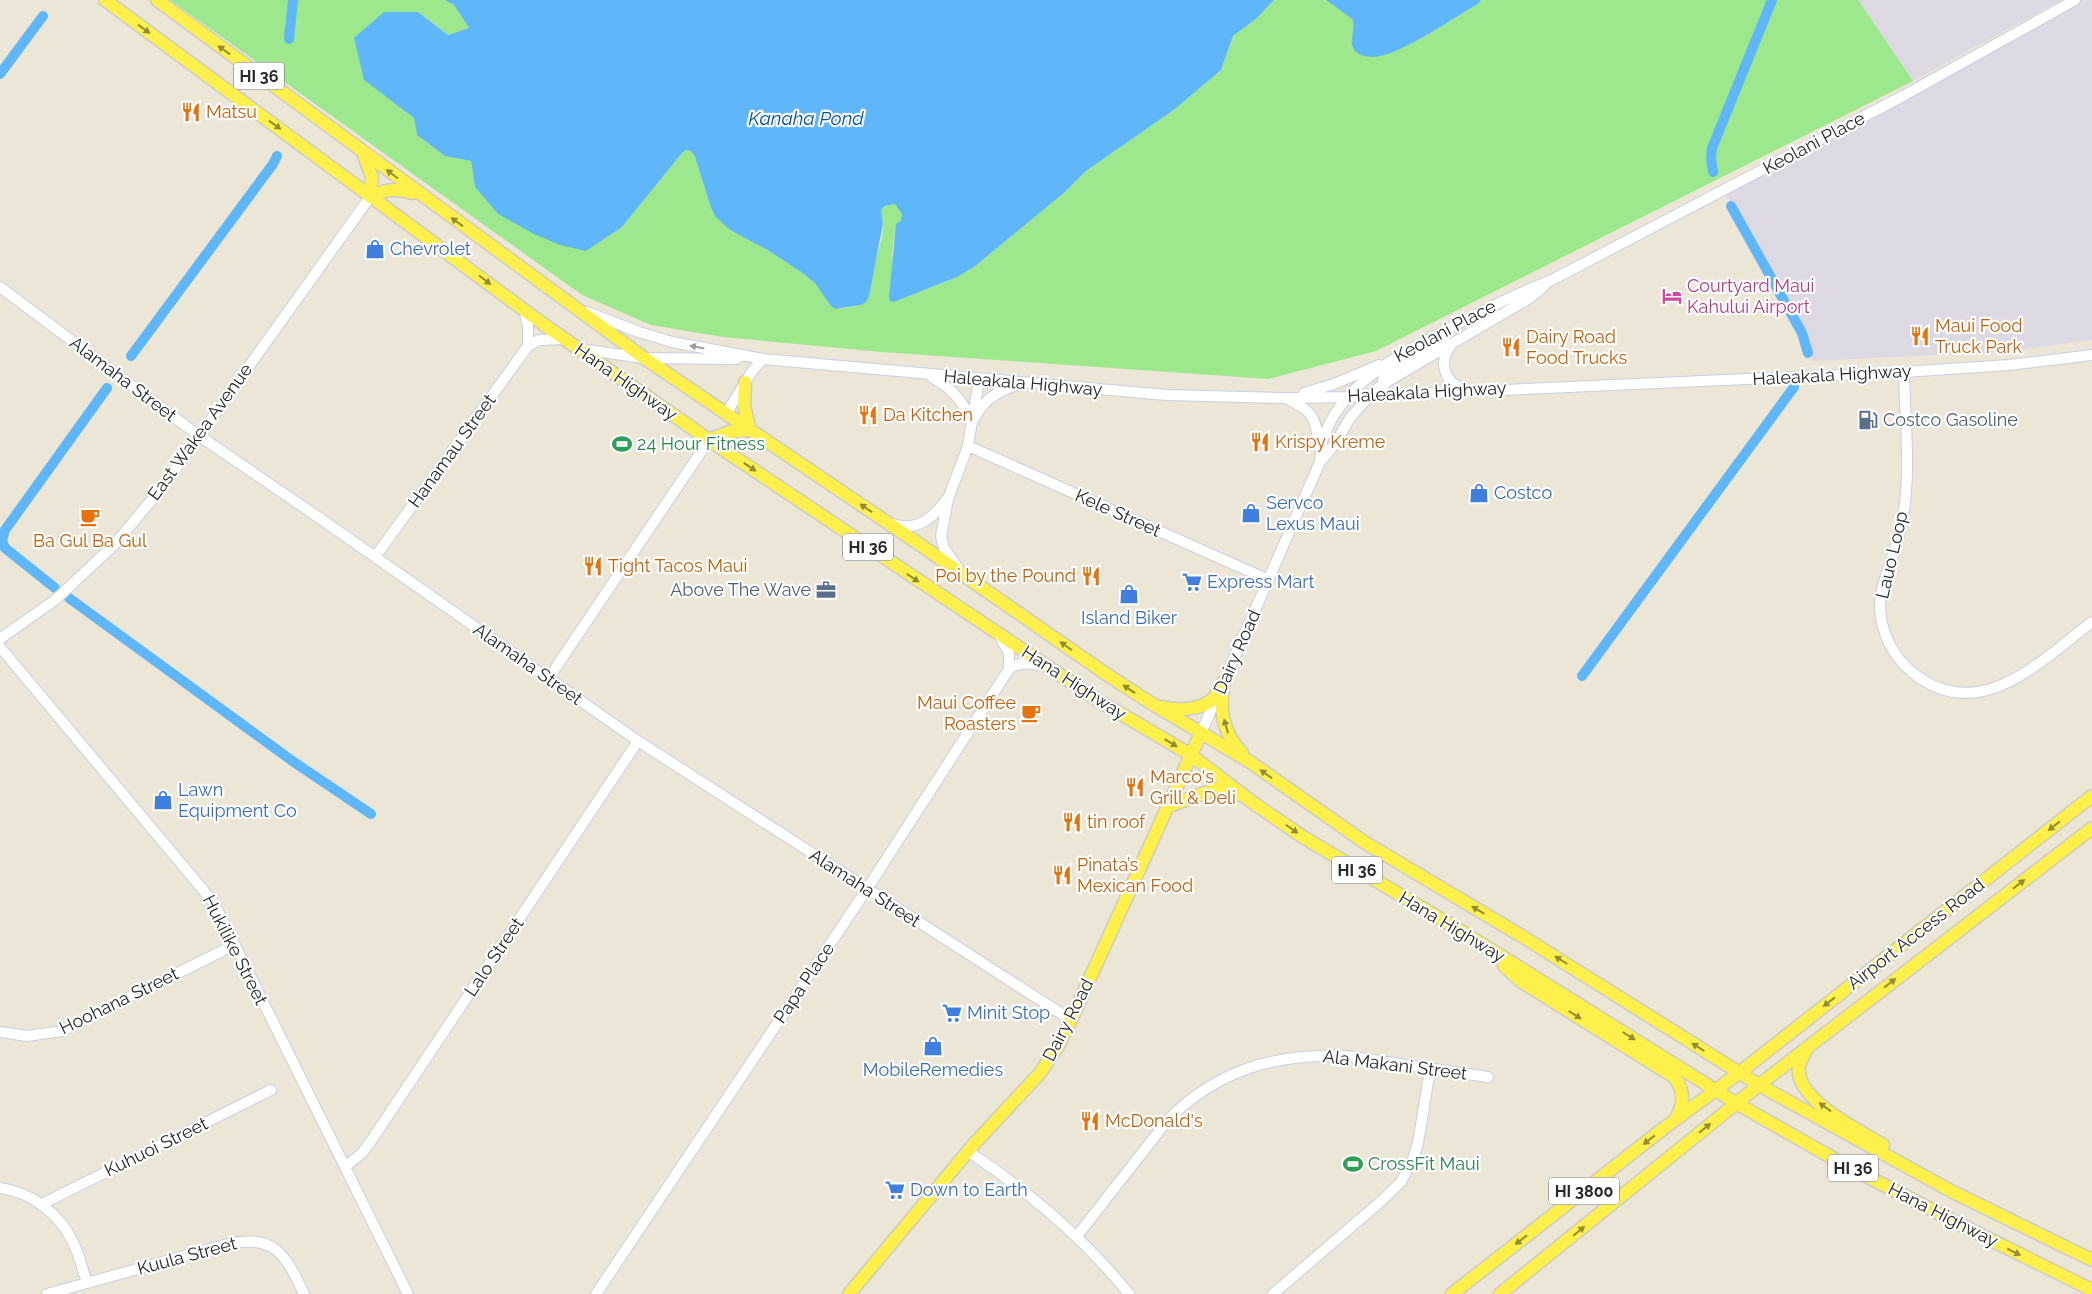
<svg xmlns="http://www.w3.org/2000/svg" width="2092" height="1294" font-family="Raleway,sans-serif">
<rect width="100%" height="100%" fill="#ece6d7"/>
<!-- industrial -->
<path fill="#ddd9e3" d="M1858 0H2061L1913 81Z
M2075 0H2092V340L2001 352 1812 361 1810 341 1724 191Z"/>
<!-- green -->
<path fill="#9de88d" d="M170 0H445L454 5 469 28 448 35 418 12 365 80 414 118 417 135 445 156 471 161 475 187 622 227 682 153 686 150 691 151 695 157 710 205 730 230 769 251 801 272 815 283 830 305 840 309 861 305C867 287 884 241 883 225 883 220 880 216 881 210L885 206 895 204 903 214 902 221 896 225 892 253 894 302 957 277 974 267 1065 192 1086 171 1175 109 1221 70 1233 36 1257 18 1274 0H1326L1352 19 1355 30 1353 35 1369 57C1402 55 1449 21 1478 4L1481 0H1858L1913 81 1376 351 1268 379 882 352 723 337 651 325 582 295Z"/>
<!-- water -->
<path fill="#5fb7f9" d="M445 0H1274L1257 18 1233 36 1221 70 1175 109 1086 171 1065 192 974 267 957 277 894 302 890 301 889 297 896 224 901 221 902 214 895 204 885 206 881 210 883 224 869 296 866 302 861 305 835 309 830 305 815 283 801 272 769 251 730 230 715 216 710 205 695 157 691 151 686 150 682 153 622 227 586 251 560 245 534 234 498 214 475 187 471 161 445 156 417 135 414 118 364 80 354 38 384 12H418L448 35 469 28 454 5Z
M1326 0H1481L1478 4C1454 18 1406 51 1380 56 1372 58 1361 57 1355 51 1347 42 1357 30 1352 19Z"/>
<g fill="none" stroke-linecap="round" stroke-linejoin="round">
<!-- canal -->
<path stroke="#5fb7f9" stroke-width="10" d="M289 39 293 0
M0 74 43 16
M1713 172 1711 159 1712 148 1772 0
M1731 206 1802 333 1808 353
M131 356 273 164 277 156
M55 588 5 548 2 541 5 530 107 388
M69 598 291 760 371 814
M1582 676 1794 387"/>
<defs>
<path id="minor" d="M0 287 198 435 318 517 638 741 1071 1020
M524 310 528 325V346
M587 312 639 332 672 342 763 359 1166 395 1284 398 1349 397 1904 372 2009 365 2092 355
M1451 345C1438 362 1444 383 1464 389
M580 349 644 358 737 359
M1904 372C1905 423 1912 477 1901 527 1896 554 1880 580 1880 608 1881 633 1894 658 1913 673 1980 726 2040 661 2092 622
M932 377C953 390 962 399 972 422
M1384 388 1383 379 1386 373 1444 340
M1304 393 1334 384 1379 365
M1287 399C1314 411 1316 418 1319 447
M726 414 753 370 763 359
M975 417C986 397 999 391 1019 384
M968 446 1269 580
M1320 462 1335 444 1350 418 1370 395 1383 384 1528 299 1544 286
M893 524C917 532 933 518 947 499
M375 557 528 346 539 340 566 339
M958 568 944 548 941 536 948 499 968 446 979 379
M1000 637 1009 653V669
M0 639 55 600 115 544 164 485 370 197
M0 647 214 903 408 1294
M548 679 709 440
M1201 733 1320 462C1321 454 1321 446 1323 439 1342 382 1401 354 1450 328 1483 311 1515 294 1550 281L1903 96 2075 0
M0 1032 27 1036 62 1031 234 945
M969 1152C1029 1192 1084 1238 1129 1294
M345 1167 362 1153 371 1141 638 741
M0 1188C31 1192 59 1213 73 1242 79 1254 82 1269 87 1282
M42 1204 271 1090
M1077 1236 1167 1121C1216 1070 1276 1053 1346 1056L1488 1077
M47 1294 224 1245C274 1233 285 1253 304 1294
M596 1294 867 889 1009 669C1021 660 1031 664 1045 666
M1273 1294 1379 1203 1401 1182 1413 1159 1418 1143 1430 1070"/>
<path id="major" d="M105 0 543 324 709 440 1099 701 1191 755 1252 802 1303 837 1466 934 1736 1103 1843 1164 1971 1230 2092 1290
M157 0 644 358 919 544 1106 674 1146 700 1250 762 1364 842 1520 935 1759 1085 1951 1191 2092 1260
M363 153 372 177 370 197
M370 197C385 189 397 188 413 193
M745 382 744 406 750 430
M709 440 729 432 750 430
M1223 684C1220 713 1222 731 1242 753
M1163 707C1177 711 1201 710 1213 699 1217 694 1220 687 1223 682
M1169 806 1216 789 1237 795
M1504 966 1522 982 1674 1077C1685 1090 1684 1106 1675 1120
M1807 1049C1804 1055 1800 1061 1799 1067 1794 1099 1860 1131 1883 1145
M849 1294 974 1144 1040 1073 1058 1046 1071 1020 1201 733
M1452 1294 1664 1128 1739 1073 2092 796
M1500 1294 1759 1085 2092 828"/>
</defs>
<!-- minor casing -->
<use href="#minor" stroke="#cccde2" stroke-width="12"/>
<!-- major casing -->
<use href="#major" stroke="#cbcbcb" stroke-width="15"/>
<!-- minor -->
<use href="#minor" stroke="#fff" stroke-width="10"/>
<!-- major -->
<use href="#major" stroke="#fdf04b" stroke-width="12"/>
</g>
<!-- one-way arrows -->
<defs><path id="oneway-solid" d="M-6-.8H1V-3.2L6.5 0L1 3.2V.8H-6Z" transform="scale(1.25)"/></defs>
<g fill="#928c39">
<use href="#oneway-solid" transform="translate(144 29) rotate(36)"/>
<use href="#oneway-solid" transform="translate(224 50) rotate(-144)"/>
<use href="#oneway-solid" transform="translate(275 125) rotate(36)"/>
<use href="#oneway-solid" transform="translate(392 174) rotate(-143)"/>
<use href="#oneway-solid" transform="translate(457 222) rotate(-144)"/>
<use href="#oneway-solid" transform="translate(485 280) rotate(37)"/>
<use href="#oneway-solid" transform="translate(750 467) rotate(34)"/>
<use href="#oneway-solid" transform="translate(866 508) rotate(-146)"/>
<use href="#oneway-solid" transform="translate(913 578) rotate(34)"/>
<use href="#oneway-solid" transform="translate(1066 646) rotate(-145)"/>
<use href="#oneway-solid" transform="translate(1129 689) rotate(-146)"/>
<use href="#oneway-solid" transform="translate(1226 726) rotate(-106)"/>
<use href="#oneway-solid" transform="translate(1171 743) rotate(31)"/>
<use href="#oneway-solid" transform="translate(1266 774) rotate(-145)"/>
<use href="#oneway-solid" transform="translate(2054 826) rotate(142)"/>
<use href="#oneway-solid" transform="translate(1292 829) rotate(35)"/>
<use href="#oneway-solid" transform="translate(2019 884) rotate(-38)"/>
<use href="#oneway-solid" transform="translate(1478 910) rotate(-149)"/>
<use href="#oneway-solid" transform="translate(1561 960) rotate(-148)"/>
<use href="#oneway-solid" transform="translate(1890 983) rotate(-38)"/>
<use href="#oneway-solid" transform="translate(1829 1002) rotate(142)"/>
<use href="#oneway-solid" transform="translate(1575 1015) rotate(32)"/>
<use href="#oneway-solid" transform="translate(1629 1036) rotate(32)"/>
<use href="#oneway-solid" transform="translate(1698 1047) rotate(-148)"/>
<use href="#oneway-solid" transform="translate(1825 1107) rotate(-144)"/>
<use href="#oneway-solid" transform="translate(1705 1128) rotate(-39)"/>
<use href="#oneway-solid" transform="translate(1649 1140) rotate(142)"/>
<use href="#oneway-solid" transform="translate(1579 1231) rotate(-39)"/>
<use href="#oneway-solid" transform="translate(1521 1240) rotate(142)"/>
<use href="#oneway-solid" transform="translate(2014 1252) rotate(26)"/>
</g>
<use fill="#9e9e9e" href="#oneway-solid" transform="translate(697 347) rotate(-169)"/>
<!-- icons -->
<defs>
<symbol id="restaurant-bare" viewBox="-9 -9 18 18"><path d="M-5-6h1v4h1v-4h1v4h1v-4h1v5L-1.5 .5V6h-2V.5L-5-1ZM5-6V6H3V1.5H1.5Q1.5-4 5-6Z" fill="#e8710a" stroke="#fff" stroke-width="2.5" paint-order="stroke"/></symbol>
<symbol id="shop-bare" viewBox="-9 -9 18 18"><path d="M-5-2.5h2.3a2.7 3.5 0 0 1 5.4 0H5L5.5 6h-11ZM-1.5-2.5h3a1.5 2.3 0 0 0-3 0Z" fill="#3f7fe0" stroke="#fff" stroke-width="2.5" paint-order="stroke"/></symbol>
<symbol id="hotel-bare" viewBox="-9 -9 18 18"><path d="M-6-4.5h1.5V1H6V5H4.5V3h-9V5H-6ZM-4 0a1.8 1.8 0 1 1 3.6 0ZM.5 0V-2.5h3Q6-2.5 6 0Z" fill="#d1479c" stroke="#fff" stroke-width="2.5" paint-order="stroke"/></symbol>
<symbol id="fuel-bare" viewBox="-9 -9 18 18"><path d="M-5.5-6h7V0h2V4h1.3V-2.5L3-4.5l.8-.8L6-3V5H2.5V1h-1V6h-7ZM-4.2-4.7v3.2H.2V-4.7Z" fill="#5c6f8a" stroke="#fff" stroke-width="2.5" paint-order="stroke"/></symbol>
<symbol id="stadium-bare" viewBox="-9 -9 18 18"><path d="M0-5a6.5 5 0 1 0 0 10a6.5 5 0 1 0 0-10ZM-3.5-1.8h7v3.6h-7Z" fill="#2e9e5b" stroke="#fff" stroke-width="2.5" paint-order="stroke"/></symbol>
<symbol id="cafe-bare" viewBox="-9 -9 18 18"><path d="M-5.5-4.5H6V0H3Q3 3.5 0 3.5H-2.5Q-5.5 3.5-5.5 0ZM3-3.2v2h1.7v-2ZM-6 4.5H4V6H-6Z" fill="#e8710a" stroke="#fff" stroke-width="2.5" paint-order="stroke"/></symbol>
<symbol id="supermarket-bare" viewBox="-9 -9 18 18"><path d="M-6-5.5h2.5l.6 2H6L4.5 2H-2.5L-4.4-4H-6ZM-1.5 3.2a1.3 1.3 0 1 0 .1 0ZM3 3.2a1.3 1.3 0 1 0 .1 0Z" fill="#3f7fe0" stroke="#fff" stroke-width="2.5" paint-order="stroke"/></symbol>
<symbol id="office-bare" viewBox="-9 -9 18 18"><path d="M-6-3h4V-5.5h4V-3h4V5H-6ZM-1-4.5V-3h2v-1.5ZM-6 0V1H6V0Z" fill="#5c6f8a" stroke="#fff" stroke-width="2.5" paint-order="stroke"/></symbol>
</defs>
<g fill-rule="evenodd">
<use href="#restaurant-bare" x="177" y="98" width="28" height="28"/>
<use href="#shop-bare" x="361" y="235" width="28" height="28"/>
<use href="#hotel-bare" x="1658" y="282" width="28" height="28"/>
<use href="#restaurant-bare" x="1906" y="322" width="28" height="28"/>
<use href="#restaurant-bare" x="1497" y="333" width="28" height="28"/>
<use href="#restaurant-bare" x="854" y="401" width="28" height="28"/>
<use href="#fuel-bare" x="1854" y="406" width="28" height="28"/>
<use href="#restaurant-bare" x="1246" y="428" width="28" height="28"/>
<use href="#stadium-bare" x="608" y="430" width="28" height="28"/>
<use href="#shop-bare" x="1465" y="479" width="28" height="28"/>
<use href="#shop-bare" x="1237" y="499" width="28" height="28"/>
<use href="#cafe-bare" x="76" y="503" width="28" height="28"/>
<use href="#restaurant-bare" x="579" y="552" width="28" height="28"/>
<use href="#restaurant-bare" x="1077" y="562" width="28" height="28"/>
<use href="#supermarket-bare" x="1178" y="568" width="28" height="28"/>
<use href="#office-bare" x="812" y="576" width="28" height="28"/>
<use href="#shop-bare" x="1115" y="580" width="28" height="28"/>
<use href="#cafe-bare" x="1017" y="699" width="28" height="28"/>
<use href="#restaurant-bare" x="1121" y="773" width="28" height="28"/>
<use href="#shop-bare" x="149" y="786" width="28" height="28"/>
<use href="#restaurant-bare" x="1058" y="808" width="28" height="28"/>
<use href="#restaurant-bare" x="1048" y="861" width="28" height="28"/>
<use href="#supermarket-bare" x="938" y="999" width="28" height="28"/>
<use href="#shop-bare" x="919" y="1032" width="28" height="28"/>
<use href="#restaurant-bare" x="1076" y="1107" width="28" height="28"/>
<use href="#stadium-bare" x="1339" y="1150" width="28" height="28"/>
<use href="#supermarket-bare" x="881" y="1176" width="28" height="28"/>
</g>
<g text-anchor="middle" stroke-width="4.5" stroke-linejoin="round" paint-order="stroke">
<!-- shield labels -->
<g fill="#fff" stroke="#686868" stroke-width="1">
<rect x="234" y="62.5" width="50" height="27" rx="4"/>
<rect x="843" y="533.5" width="50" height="27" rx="4"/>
<rect x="1332" y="856.5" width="50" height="27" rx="4"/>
<rect x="1828" y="1154.5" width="50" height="27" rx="4"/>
<rect x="1549" y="1177.5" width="70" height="27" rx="4"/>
</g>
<g font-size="16" font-weight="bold" fill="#272727">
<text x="259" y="82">HI 36</text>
<text x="868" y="553">HI 36</text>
<text x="1357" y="876">HI 36</text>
<text x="1853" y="1174">HI 36</text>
<text x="1584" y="1197">HI 3800</text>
</g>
<!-- food labels -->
<g font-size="18" fill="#c56008" stroke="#fff" text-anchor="start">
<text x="206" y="118">Matsu</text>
<text x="1935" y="332">Maui Food<tspan x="1935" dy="21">Truck Park</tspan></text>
<text x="1526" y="343">Dairy Road<tspan x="1526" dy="21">Food Trucks</tspan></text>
<text x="883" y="421">Da Kitchen</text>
<text x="1275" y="448">Krispy Kreme</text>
<text x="90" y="547" text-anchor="middle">Ba Gul Ba Gul</text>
<text x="608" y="572">Tight Tacos Maui</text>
<text x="1076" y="582" text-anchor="end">Poi by the Pound</text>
<text x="1016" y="709" text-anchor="end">Maui Coffee<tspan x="1016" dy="21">Roasters</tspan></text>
<text x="1150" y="783">Marco's<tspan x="1150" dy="21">Grill &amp; Deli</tspan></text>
<text x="1087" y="828">tin roof</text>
<text x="1077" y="871">Pinata’s<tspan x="1077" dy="21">Mexican Food</tspan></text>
<text x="1105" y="1127">McDonald's</text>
</g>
<!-- street labels -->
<g font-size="18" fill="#272727" stroke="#fff">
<text transform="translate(1814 143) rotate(-28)" y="6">Keolani Place</text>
<text transform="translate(1445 331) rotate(-28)" y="6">Keolani Place</text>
<text transform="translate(1832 375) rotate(-3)" y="6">Haleakala Highway</text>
<text transform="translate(123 379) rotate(37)" y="6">Alamaha Street</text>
<text transform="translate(626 382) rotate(35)" y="6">Hana Highway</text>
<text transform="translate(1023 383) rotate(5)" y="6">Haleakala Highway</text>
<text transform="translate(1427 392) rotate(-3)" y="6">Haleakala Highway</text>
<text transform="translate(200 432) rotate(-54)" y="6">East Wakea Avenue</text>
<text transform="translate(452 451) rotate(-54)" y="6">Hanamau Street</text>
<text transform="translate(1118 513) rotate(24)" y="6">Kele Street</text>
<text transform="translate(1892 555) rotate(-77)" y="6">Lauo Loop</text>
<text transform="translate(1237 652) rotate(-66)" y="6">Dairy Road</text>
<text transform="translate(528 664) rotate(35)" y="6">Alamaha Street</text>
<text transform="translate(1074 683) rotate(33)" y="6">Hana Highway</text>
<text transform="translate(865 888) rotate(33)" y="6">Alamaha Street</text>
<text transform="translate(1452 927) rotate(31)" y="6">Hana Highway</text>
<text transform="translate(1916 934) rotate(-38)" y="6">Airport Access Road</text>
<text transform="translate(235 950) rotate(63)" y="6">Hukilike Street</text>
<text transform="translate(494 957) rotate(-56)" y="6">Lalo Street</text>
<text transform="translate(804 983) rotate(-56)" y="6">Papa Place</text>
<text transform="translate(119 1001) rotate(-26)" y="6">Hoohana Street</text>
<text transform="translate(1068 1020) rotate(-63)" y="6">Dairy Road</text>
<text transform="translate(1395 1065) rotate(7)" y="6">Ala Makani Street</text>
<text transform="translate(156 1147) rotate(-26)" y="6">Kuhuoi Street</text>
<text transform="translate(1943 1215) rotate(27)" y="6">Hana Highway</text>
<text transform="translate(187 1256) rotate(-15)" y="6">Kuula Street</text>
</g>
<!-- shop labels -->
<g font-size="18" fill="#366cbe" stroke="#fff" text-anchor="start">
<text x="390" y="255">Chevrolet</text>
<text x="1494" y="499">Costco</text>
<text x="1266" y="509">Servco<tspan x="1266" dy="21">Lexus Maui</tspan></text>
<text x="1207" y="588">Express Mart</text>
<text x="1129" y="624" text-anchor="middle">Island Biker</text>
<text x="178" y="796">Lawn<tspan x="178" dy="21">Equipment Co</tspan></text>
<text x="967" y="1019">Minit Stop</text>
<text x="933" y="1076" text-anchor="middle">MobileRemedies</text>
<text x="910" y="1196">Down to Earth</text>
</g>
<!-- hotel labels -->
<g font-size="18" fill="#b23c85" stroke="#fff" text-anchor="start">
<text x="1687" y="292">Courtyard Maui<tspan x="1687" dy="21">Kahului Airport</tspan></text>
</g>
<!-- service labels -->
<g font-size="18" fill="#4e5e75" stroke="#fff" text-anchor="start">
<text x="1883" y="426">Costco Gasoline</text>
<text x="811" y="596" text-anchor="end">Above The Wave</text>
</g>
<!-- leisure labels -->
<g font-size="18" fill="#27864d" stroke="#fff" text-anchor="start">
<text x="637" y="450">24 Hour Fitness</text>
<text x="1368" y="1170">CrossFit Maui</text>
</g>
<!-- water labels -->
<g font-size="19" font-style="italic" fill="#0250a1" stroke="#fff">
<text x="806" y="125">Kanaha Pond</text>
</g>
</g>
</svg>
